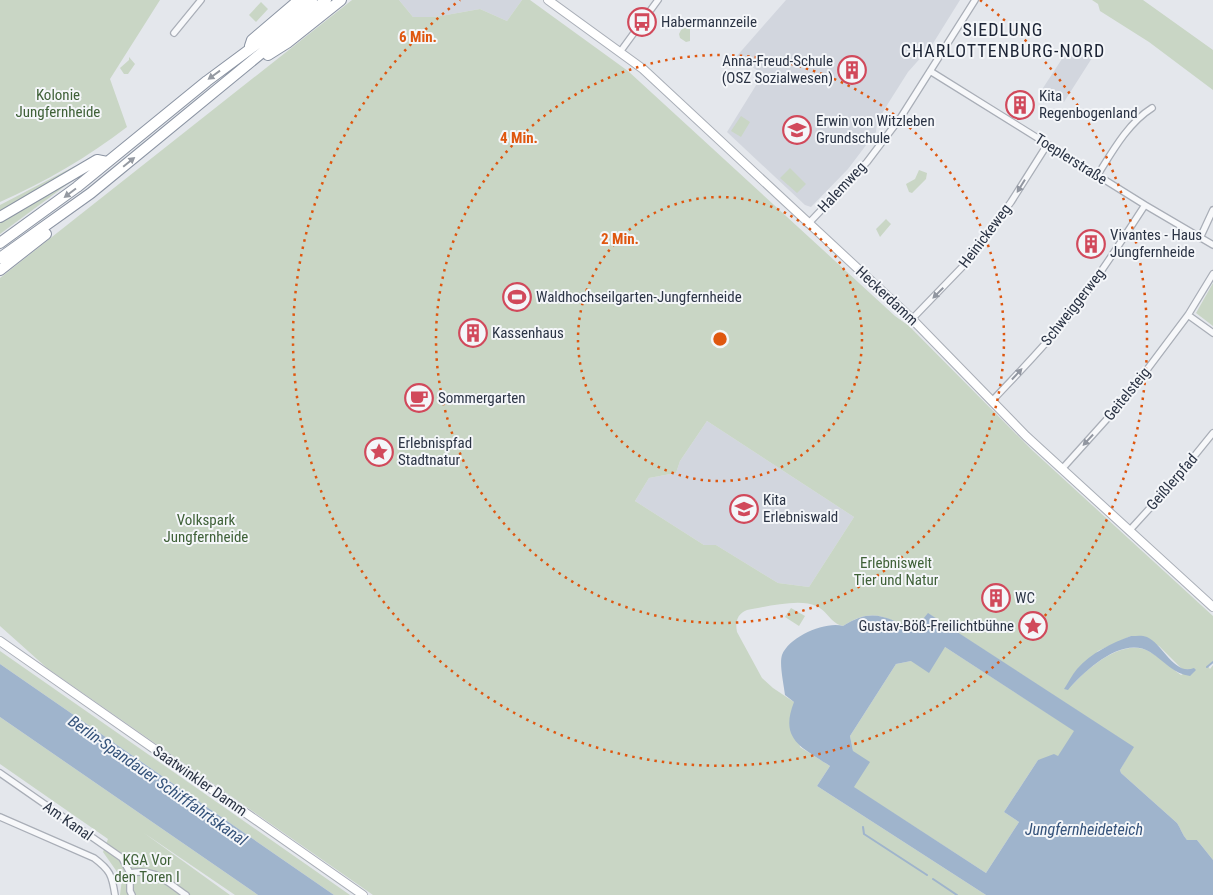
<svg xmlns="http://www.w3.org/2000/svg" width="1213" height="895" font-family="'Roboto Condensed',sans-serif">
<rect width="100%" height="100%" fill="#e4e7ec"/>
<!-- built -->
<path fill="#d2d6de" d="M399 0H522L507 21 480 9 435 17H413Z
M786 0H960L932 45 908 72 889 102 877 122 876 132 848 169 811 207 805 205 727 132 763 74 736 57Z
M1071 45 1092 58 1064 102 1043 88Z
M707 421 854 517 809 587 778 583 716 545H704L635 501 649 478 676 473 680 461Z"/>
<!-- green -->
<path fill="#c9d6c5" fill-rule="evenodd" d="M0 0H160L110 79 127 127C88 157 45 182 0 202Z
M352 0H399L413 17H435L480 9 507 21 522 0H530L628 71 895 316 909 326 1032 450 1213 616V661L1208 666 1210 669 1213 665V860L1197 840H1187C1182 834 1181 829 1177 823L1121 773 1120 770 1133 747 929 614 914 631C886 617 872 607 843 626 830 623 828 611 816 606 800 598 765 607 747 610 737 614 735 622 737 632L762 678 773 688 794 702 800 747 830 766 817 786 986 895H373L47 668 0 626V278ZM707 421 854 517 809 587 778 583 716 545H704L635 501 649 478 676 473 680 461ZM1131 636 1159 646 1182 669 1190 670 1181 675C1171 668 1161 658 1150 652 1123 636 1085 670 1068 690L1098 651Z
M1092 0H1143L1213 50V90L1149 42 1100 11 1098 4Z
M261 2 268 9 256 22 249 15Z
M690 24V41L686 42 680 38 679 34 681 30Z
M129 57 135 64 128 74H124L120 68 129 60Z
M741 116 750 122 741 137 731 131Z
M75 166 80 175 0 234V205Z
M790 168 806 184 797 193 780 178Z
M919 170 927 173 926 179 912 193 909 192 906 184 915 179Z
M886 219 891 224 880 237 876 229Z
M1213 283V326L1196 313Z
M791 608 805 616 799 626 785 617Z
M945 647 1075 731 1058 757 1038 760 1004 812 1019 822 986 873 853 787V751L850 736 896 664 911 661Z
M0 651 350 895H334L0 664Z
M0 717 258 895H235L144 833 230 895H120L122 879 103 852 108 839 0 764Z"/>
<!-- water -->
<path fill="#9fb4cc" fill-rule="evenodd" d="M928 613 1134 747 1120 770 1121 773 1177 823C1181 829 1182 834 1187 840H1197L1213 860V895H986L817 786 830 766C802 747 779 740 794 702L785 695C784 685 779 664 782 655 789 637 825 621 843 626 872 607 886 617 914 630ZM945 647 1074 731 1058 756 1054 754 1038 760 1004 812 1019 822 986 873 854 787 870 762 853 751 850 736 896 664 911 661 929 673Z
M1131 636C1137 636 1142 635 1147 637 1163 644 1174 676 1194 668L1196 670 1190 676C1174 674 1164 661 1150 652 1123 635 1085 670 1068 690L1064 689C1068 683 1072 675 1077 669 1091 653 1112 643 1131 636Z
M0 664 334 895H258L0 717Z"/>
<g fill="none" stroke-linecap="round" stroke-linejoin="round">
<!-- stream -->
<path stroke="#9fb4cc" stroke-width="2" d="M1207 667 1213 662
M863 827 864 834 927 875
M933 879 957 895"/>
<defs>
<path id="street" d="M174 33 201 0
M620 52 658 0
M930 71 1145 205 1213 245
M1097 176C1112 152 1128 123 1152 108
M808 224 867 162 901 117 975 0
M1200 238 1213 210
M1188 315 1213 333
M912 319 967 262 1011 202 1047 145
M992 401C1019 372 1047 344 1071 313 1098 278 1121 242 1145 205
M1062 469 1125 399 1188 315 1213 274
M1129 531 1170 486 1213 433
M0 773 122 858 130 873V891L132 895
M0 817 94 858C110 870 112 875 115 895
M130 873C156 868 165 881 186 895"/>
<path id="secondary" d="M548 0 643 69 912 319 1026 436 1213 607
M0 641 363 895"/>
<path id="highway" d="M250 46 252 40 299 0
M268 55 287 43 341 0
M0 217 97 160 107 162
M0 243 77 187 207 81 273 32 312 0
M0 258 91 193 326 0
M0 270 46 234"/>
</defs>
<!-- street casing -->
<use href="#street" stroke="#a9aeb7" stroke-width="8"/>
<!-- secondary casing -->
<use href="#secondary" stroke="#a9aeb7" stroke-width="10"/>
<!-- highway casing -->
<use href="#highway" stroke="#8b94a3" stroke-width="12"/>
<!-- street -->
<use href="#street" stroke="#f7f8fa" stroke-width="5.5"/>
<!-- secondary -->
<use href="#secondary" stroke="#fff" stroke-width="8"/>
<!-- highway -->
<use href="#highway" stroke="#fff" stroke-width="10"/>
</g>
<!-- one-way arrows -->
<defs><path id="oneway-solid" d="M-6-.8H1V-3.2L6.5 0L1 3.2V.8H-6Z" transform="scale(1.25)"/></defs>
<g fill="#959aa2">
<use href="#oneway-solid" transform="translate(214 75) rotate(144)"/>
<use href="#oneway-solid" transform="translate(129 162) rotate(-39)"/>
<use href="#oneway-solid" transform="translate(70 193) rotate(143)"/>
</g>
<g fill="#9196a0">
<use href="#oneway-solid" transform="translate(1021 186) rotate(122)"/>
<use href="#oneway-solid" transform="translate(938 293) rotate(135)"/>
<use href="#oneway-solid" transform="translate(1017 374) rotate(-47)"/>
<use href="#oneway-solid" transform="translate(1088 440) rotate(133)"/>
</g>
<!-- distance rings -->
<g fill="none" stroke="#df570f" stroke-width="2.5" stroke-dasharray="2.5 5">
<circle cx="720" cy="339" r="142"/>
<circle cx="720" cy="339" r="284"/>
<path d="M980 0A427 427 0 1 1 460 0"/>
</g>
<!-- icons -->
<defs>
<symbol id="bus-ring" viewBox="-11 -11 22 22"><circle r="9.5" fill="#f4f6f9" stroke="#d1495b" stroke-width="1.5"/><path d="M-5-6H5V4H4V6H2V4H-2V6H-4V4H-5ZM-3.5-4V0h7V-4ZM-3.5 1.2v1.5H-2V1.2ZM2 1.2v1.5H3.5V1.2Z" fill="#d1495b"/></symbol>
<symbol id="building-ring" viewBox="-11 -11 22 22"><circle r="9.5" fill="#f4f6f9" stroke="#d1495b" stroke-width="1.5"/><path d="M-4-6H4V6H1V3H-1V6H-4ZM-2.5-4.3h1.7v1.8h-1.7ZM.8-4.3h1.7v1.8H.8ZM-2.5-1h1.7V.8h-1.7ZM.8-1h1.7V.8H.8Z" fill="#d1495b"/></symbol>
<symbol id="school-ring" viewBox="-11 -11 22 22"><circle r="9.5" fill="#f4f6f9" stroke="#d1495b" stroke-width="1.5"/><path d="M0-5L7-2L0 1L-7-2ZM-4 1L0 2.5L4 1V4Q0 6-4 4Z" fill="#d1495b"/></symbol>
<symbol id="stadium-ring" viewBox="-11 -11 22 22"><circle r="9.5" fill="#f4f6f9" stroke="#d1495b" stroke-width="1.5"/><path d="M0-5a6.5 5 0 1 0 0 10a6.5 5 0 1 0 0-10ZM-3.5-1.8h7v3.6h-7Z" fill="#d1495b"/></symbol>
<symbol id="cafe-ring" viewBox="-11 -11 22 22"><circle r="9.5" fill="#f4f6f9" stroke="#d1495b" stroke-width="1.5"/><path d="M-5.5-4.5H6V0H3Q3 3.5 0 3.5H-2.5Q-5.5 3.5-5.5 0ZM3-3.2v2h1.7v-2ZM-6 4.5H4V6H-6Z" fill="#d1495b"/></symbol>
<symbol id="sight-ring" viewBox="-11 -11 22 22"><circle r="9.5" fill="#f4f6f9" stroke="#d1495b" stroke-width="1.5"/><path d="M0-6L1.8-2.2L6-1.7L2.9 1.2L3.7 5.4L0 3.3L-3.7 5.4L-2.9 1.2L-6-1.7L-1.8-2.2Z" fill="#d1495b"/></symbol>
</defs>
<g fill-rule="evenodd">
<use href="#bus-ring" x="626" y="6" width="32" height="32"/>
<use href="#building-ring" x="836" y="54" width="32" height="32"/>
<use href="#building-ring" x="1004" y="89" width="32" height="32"/>
<use href="#school-ring" x="781" y="114" width="32" height="32"/>
<use href="#building-ring" x="1075" y="228" width="32" height="32"/>
<use href="#stadium-ring" x="501" y="281" width="32" height="32"/>
<use href="#building-ring" x="457" y="317" width="32" height="32"/>
<use href="#cafe-ring" x="403" y="382" width="32" height="32"/>
<use href="#sight-ring" x="363" y="436" width="32" height="32"/>
<use href="#school-ring" x="728" y="493" width="32" height="32"/>
<use href="#building-ring" x="980" y="582" width="32" height="32"/>
<use href="#sight-ring" x="1017" y="610" width="32" height="32"/>
</g>
<g text-anchor="middle" stroke-width="4" stroke-linejoin="round" paint-order="stroke">
<!-- poi labels -->
<g font-size="15" fill="#2b3445" stroke="#f4f6f9" text-anchor="start">
<text x="661" y="27">Habermannzeile</text>
<text x="833" y="66" text-anchor="end">Anna-Freud-Schule<tspan x="833" dy="17">(OSZ Sozialwesen)</tspan></text>
<text x="1039" y="101">Kita<tspan x="1039" dy="17">Regenbogenland</tspan></text>
<text x="816" y="126">Erwin von Witzleben<tspan x="816" dy="17">Grundschule</tspan></text>
<text x="1110" y="240">Vivantes - Haus<tspan x="1110" dy="17">Jungfernheide</tspan></text>
<text x="536" y="302">Waldhochseilgarten-Jungfernheide</text>
<text x="492" y="338">Kassenhaus</text>
<text x="438" y="403">Sommergarten</text>
<text x="398" y="448">Erlebnispfad<tspan x="398" dy="17">Stadtnatur</tspan></text>
<text x="763" y="505">Kita<tspan x="763" dy="17">Erlebniswald</tspan></text>
<text x="1015" y="603">WC</text>
<text x="1014" y="631" text-anchor="end">Gustav-Böß-Freilichtbühne</text>
</g>
<!-- park labels -->
<g font-size="15" fill="#3f6138" stroke="#f4f6f9">
<text x="58" y="100">Kolonie<tspan x="58" dy="17">Jungfernheide</tspan></text>
<text x="206" y="525">Volkspark<tspan x="206" dy="17">Jungfernheide</tspan></text>
<text x="896" y="568">Erlebniswelt<tspan x="896" dy="17">Tier und Natur</tspan></text>
<text x="147" y="865">KGA Vor<tspan x="147" dy="17">den Toren I</tspan></text>
</g>
<!-- street labels -->
<g font-size="15" fill="#2b3445" stroke="#f4f6f9">
<text transform="translate(1071 159) rotate(32)" y="5">Toeplerstraße</text>
<text transform="translate(842 187) rotate(-47)" y="5">Halemweg</text>
<text transform="translate(985 236) rotate(-53)" y="5">Heinickeweg</text>
<text transform="translate(887 296) rotate(43)" y="5">Heckerdamm</text>
<text transform="translate(1073 307) rotate(-52)" y="5">Schweiggerweg</text>
<text transform="translate(1127 394) rotate(-51)" y="5">Geitelsteig</text>
<text transform="translate(1172 482) rotate(-49)" y="5">Geißlerpfad</text>
<text transform="translate(200 781) rotate(35)" y="5">Saatwinkler Damm</text>
<text transform="translate(68 821) rotate(35)" y="5">Am Kanal</text>
</g>
<!-- water labels -->
<g font-size="16" font-style="italic" fill="#34527a" stroke="#f4f6f9">
<text transform="translate(158 780) rotate(35)" y="6">Berlin-Spandauer Schifffahrtskanal</text>
<text x="1084" y="835">Jungfernheideteich</text>
</g>
<!-- quarter labels -->
<g font-size="18" letter-spacing="1" fill="#1d2536" stroke="#f4f6f9">
<text x="1003" y="36">SIEDLUNG<tspan x="1003" dy="21">CHARLOTTENBURG-NORD</tspan></text>
</g>
</g>
<circle cx="720" cy="339" r="8" fill="#df570f" stroke="#f4f6f9" stroke-width="2.5"/>
<g font-size="15" text-anchor="middle" font-weight="bold" fill="#df570f" stroke="#f4f6f9" stroke-width="4" stroke-linejoin="round" paint-order="stroke">
<text x="418" y="42">6 Min.</text>
<text x="519" y="143">4 Min.</text>
<text x="620" y="244">2 Min.</text>
</g>
</svg>
